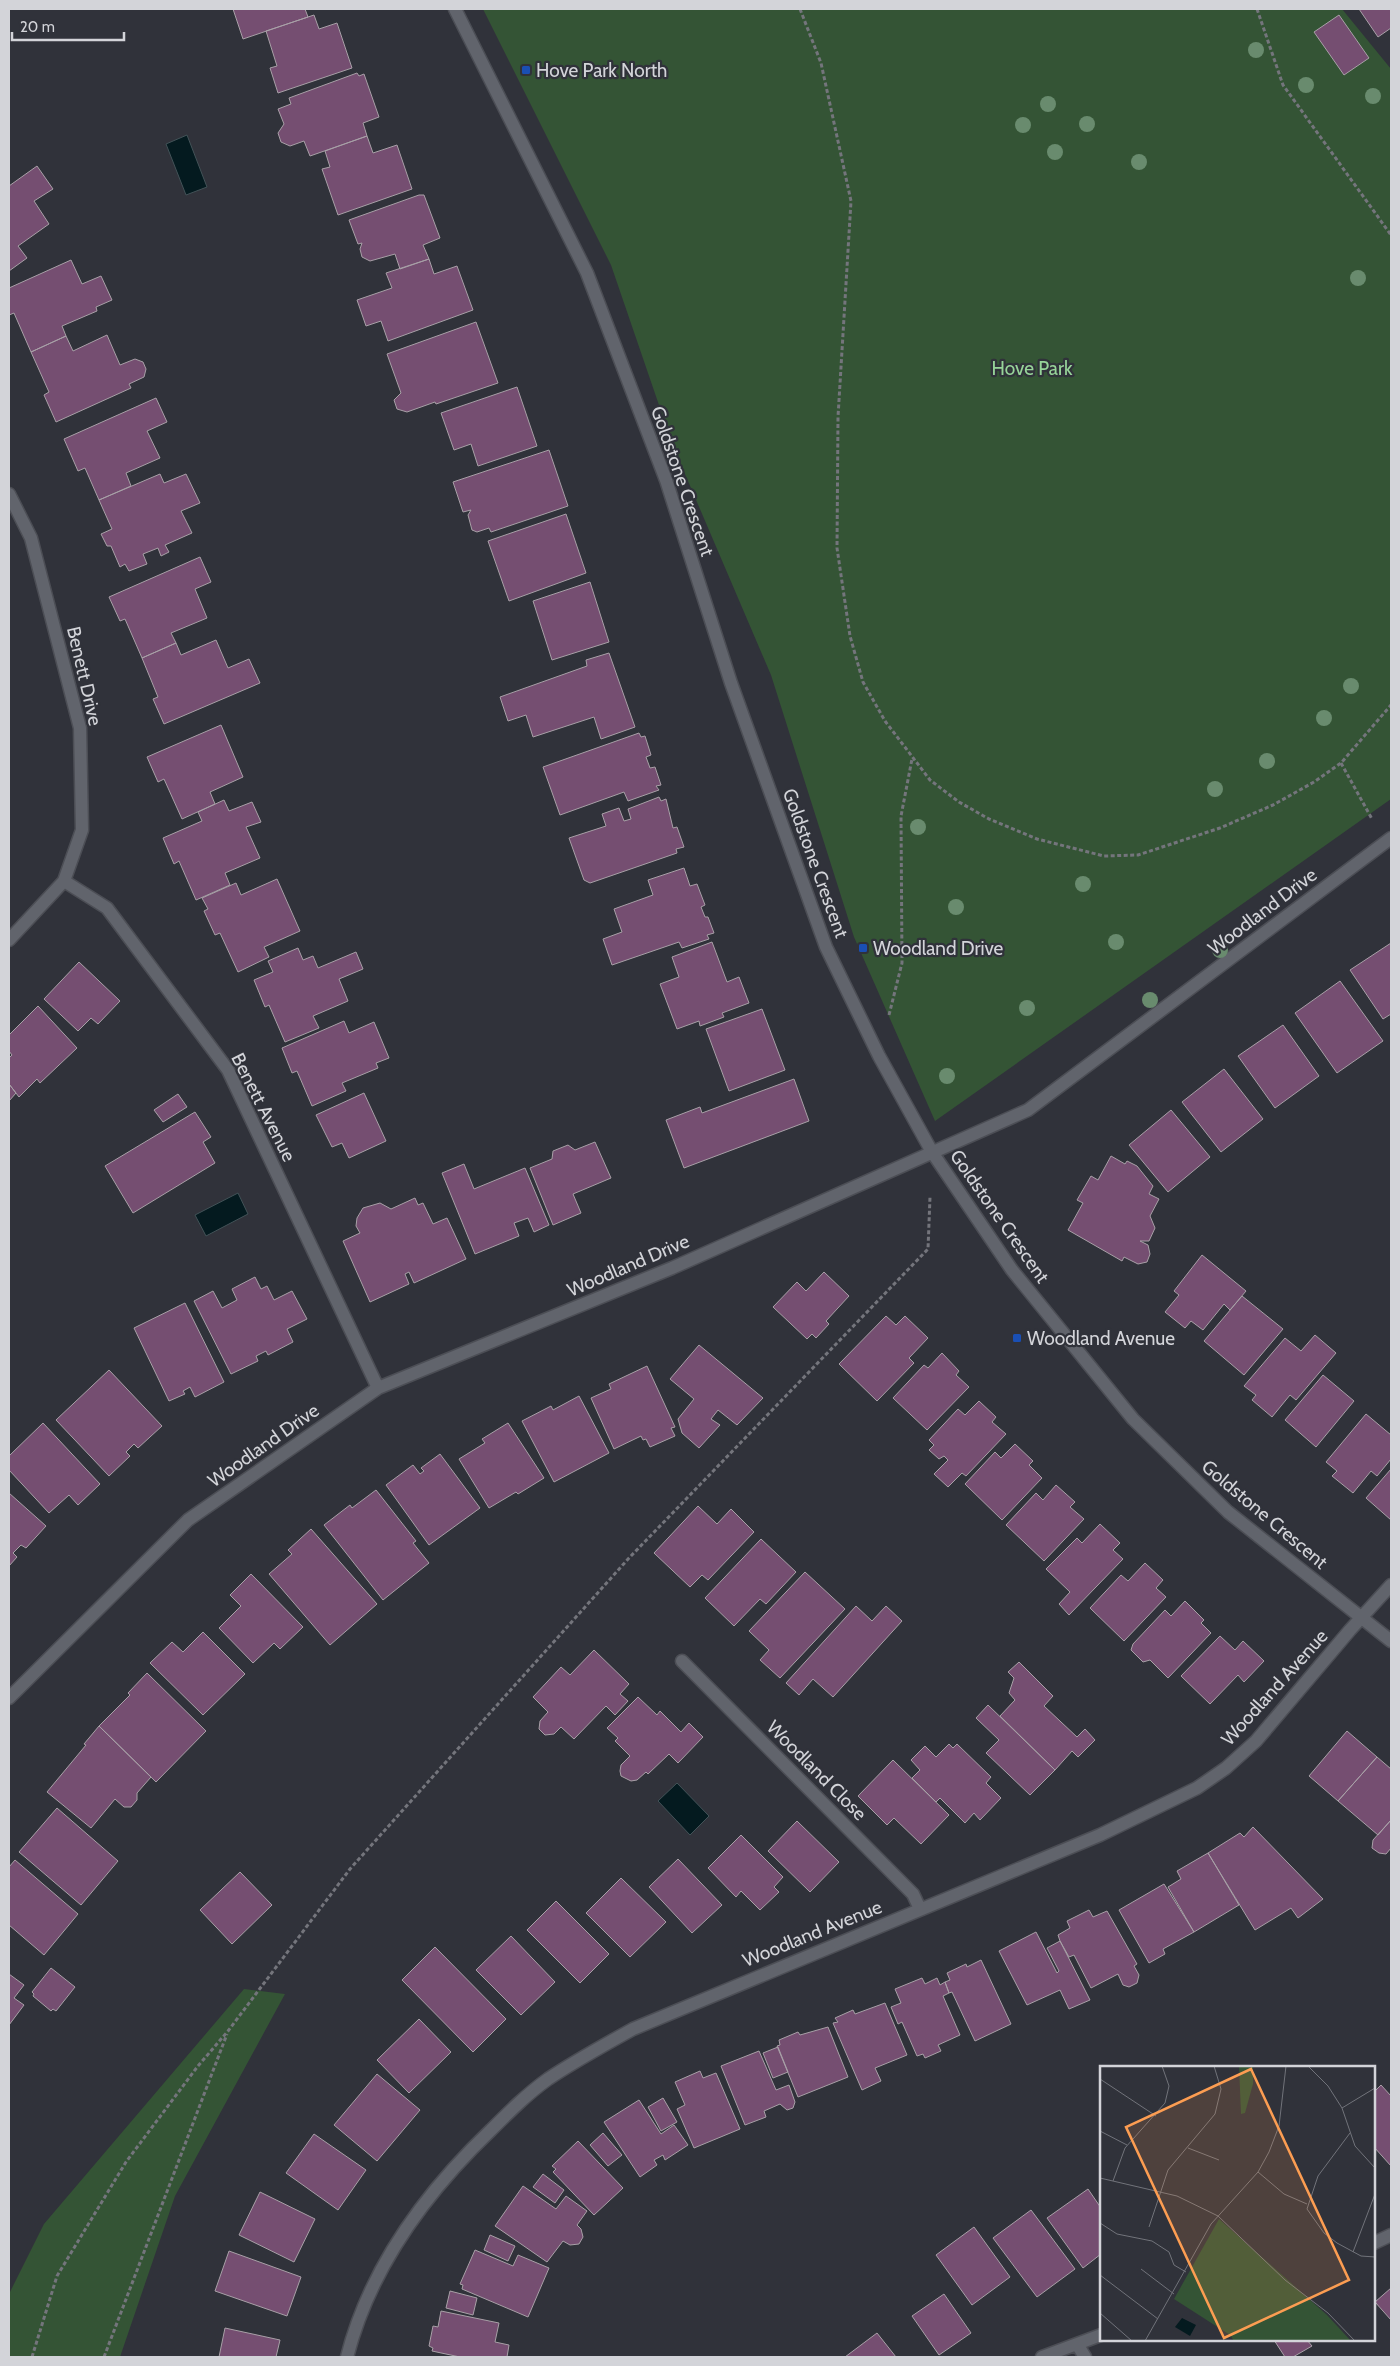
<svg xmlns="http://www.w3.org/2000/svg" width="1400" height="2366" font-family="Cabin,sans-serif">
<rect width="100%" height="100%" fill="#30323a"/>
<!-- green -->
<path fill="#345435" d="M483 9H1342L1391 69V799L935 1121 854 937 771 675 673 446 611 265Z
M244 1989 285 1994 175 2196 120 2357H9V2294L44 2224Z"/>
<!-- water -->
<path fill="#041a1f" stroke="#425257" d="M187 135 207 187 186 195 166 144Z
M238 1193 248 1214 206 1236 195 1215Z
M677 1783 709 1816 690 1835 658 1801Z"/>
<!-- building -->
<path fill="#754e71" stroke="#a8a0a7" d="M233 9H305L308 17 243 39Z
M1359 9H1391V28L1378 37Z
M314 15 319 29 337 23 352 68 278 93 270 68 277 66 266 31Z
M1339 15 1369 58 1344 75 1314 32Z
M357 73 359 76 364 74 379 117 363 123 367 136 310 156 304 141 290 146 281 142 278 133 284 124 278 109 291 104 289 98Z
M367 136 373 153 397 145 412 189 338 215 322 169 330 167 325 151Z
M37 166 53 189 34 201 49 224 18 246 27 258 9 271V186Z
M419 195H424L440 238 423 245 429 259 400 269 395 254 370 261 362 257 360 249 362 243 358 244 349 220Z
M429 259 434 274 457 266 473 310 388 341 381 321 366 326 357 300 392 288 386 273Z
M71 260 82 284 101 276 112 300 96 307 97 311 62 326 66 336 31 352 14 313 9 315V288Z
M476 322 498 383 436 404 435 402 407 412 397 409 394 400 401 393 387 354Z
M107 335 120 365 135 359 143 362 146 369 144 377 129 384 131 388 56 422 44 395 49 392 31 352 66 336 73 351Z
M517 387 537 446 478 466 471 444 454 450 441 413Z
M156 398 167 422 147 431 160 458 126 473 131 486 99 500 85 468 78 471 64 439Z
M549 450 568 506 491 532 489 528 477 532 472 530 468 515 471 510 463 512 453 482Z
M160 474 164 483 186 474 200 503 181 511 192 533 165 545 169 552 161 556 158 548 143 554 147 564 129 571 125 564 120 567 111 546H107L101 534 112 529 99 500Z
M566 514 586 573 509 601 488 541Z
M200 557 211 582 195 589 207 618 171 633 176 643 142 658 125 619 120 621 109 597Z
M590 582 609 642 552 660 533 601Z
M216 640 228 668 249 659 260 683 164 724 153 699 158 697 142 658 176 643 181 655Z
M609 653 635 727 601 739 594 717 533 737 526 715 508 721 500 697 587 666 586 660Z
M221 725 243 777 210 792 215 804 182 819 164 779 158 782 147 757Z
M639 733 641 737 645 736 651 755 646 757 650 768 655 767 661 785 656 786 659 790 628 801 624 792 560 815 543 767Z
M659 797 661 801 666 799 673 828 677 827 684 847 676 849 677 853 590 883 584 880 569 838 606 826 602 814 619 808 624 821 631 819 628 809Z
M224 800 229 811 252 802 261 822 246 827 260 858 225 873 230 885 196 900 179 861 174 864 163 838 202 821 198 812Z
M684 868 690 886 697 884 705 905 701 907 705 917H708L714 933 707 935 709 939 682 948 679 942 612 965 603 939 622 932 614 909 653 895 648 880Z
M277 879 300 931 264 947 269 957 238 972 220 933 215 935 204 911 208 909 202 898 236 883 241 895Z
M712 942 727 982 739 977 749 1003 722 1013 724 1017 700 1026 699 1021 677 1029 660 984 679 977 672 957Z
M1391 943V1014L1383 1019 1350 970Z
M298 948 303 960 313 956 318 968 356 952 363 969 339 979 348 1001 313 1016 319 1028 285 1042 269 1005 265 1007 254 980 273 972 268 961Z
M79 962 120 1001 98 1024 91 1018 78 1031 44 999Z
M1340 981 1383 1041 1337 1073 1295 1013Z
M38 1006 77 1048 40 1083 37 1079 19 1097 9 1084V1058L12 1055 9 1051V1035Z
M762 1009 785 1070 729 1091 706 1029Z
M344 1021 349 1033 374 1022 389 1058 376 1063 378 1068 342 1083 346 1091 312 1106 297 1071 292 1073 282 1048Z
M1283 1025 1319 1076 1275 1108 1238 1056Z
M1224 1069 1263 1119 1221 1152 1182 1102Z
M794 1079 809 1121 684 1168 666 1120 700 1107 702 1113Z
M9 1084 16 1093 9 1101Z
M364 1093 386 1141 349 1158 342 1143 332 1147 316 1115Z
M178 1094 187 1107 163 1122 154 1110Z
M1171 1110 1210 1157 1168 1192 1129 1145Z
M195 1112 211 1137 203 1142 215 1163 133 1213 105 1166Z
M595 1142 611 1178 573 1194 581 1213 553 1225 530 1168 552 1159 553 1151 568 1145 575 1150Z
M1111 1156 1125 1164 1127 1161 1137 1166 1153 1186 1149 1194 1159 1199 1150 1216 1155 1228 1149 1241H1140L1148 1245 1150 1254 1147 1262 1138 1264 1124 1257 1122 1261 1068 1230 1083 1203 1077 1200 1091 1176 1098 1180Z
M464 1164 474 1189 525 1168 549 1225 534 1232 528 1218 514 1223 519 1236 475 1254 442 1173Z
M415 1198 418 1205 423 1203 433 1224 447 1218 466 1259 414 1283 409 1272 405 1274 409 1284 370 1302 343 1241 360 1233 356 1226 357 1218 363 1208 380 1203 391 1209Z
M1202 1255 1246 1291 1230 1310 1224 1304 1203 1330 1191 1321 1185 1328 1165 1312 1179 1295 1174 1291Z
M824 1272 849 1296 826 1321 829 1324 816 1338 812 1334 807 1339 773 1307 797 1282 806 1291Z
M255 1277 261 1289 267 1286 274 1300 292 1291 307 1319 287 1329 293 1342 268 1355 266 1351 256 1356 258 1361 231 1374 194 1301 213 1291 222 1308 237 1300 232 1289Z
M1242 1296 1283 1329 1244 1375 1204 1341Z
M185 1303 224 1382 195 1397 190 1387 183 1391 185 1394 169 1401 134 1328Z
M886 1316 896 1325 905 1316 928 1338 909 1358 914 1363 877 1401 839 1364Z
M1315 1335 1336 1353 1296 1400 1290 1395 1272 1417 1252 1400 1256 1395 1244 1386 1285 1338 1301 1351Z
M699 1345 763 1398 737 1425 718 1410 711 1419 720 1425 699 1448 682 1433 678 1419 694 1399 670 1379Z
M942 1353 959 1371 956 1375 969 1387 927 1430 893 1398 924 1365 928 1368Z
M647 1366 675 1427 671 1428 675 1436 650 1447 646 1439 643 1440 641 1436 614 1449 591 1398 611 1389 609 1384Z
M109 1370 162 1426 138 1448 134 1444 126 1452 130 1456 109 1476 56 1420Z
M1323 1375 1354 1401 1316 1447 1285 1420Z
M579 1396 609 1453 554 1482 522 1421 551 1406 553 1410Z
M979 1401 996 1417 992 1422 1006 1434 966 1476 962 1473 948 1487 934 1474 948 1460 944 1456 939 1459 929 1450 934 1445 929 1440 958 1409 965 1415Z
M1366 1414 1391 1435V1459L1377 1476 1371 1471 1353 1493 1332 1476 1337 1471 1326 1462Z
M43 1423 100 1484 78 1505 69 1495 49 1513 9 1470V1456Z
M508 1423 544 1478 518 1494 516 1492 489 1508 459 1459 485 1443 482 1439Z
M1015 1444 1033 1461 1029 1465 1042 1478 1002 1520 965 1484 995 1452 1001 1458Z
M440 1454 480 1508 429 1545 386 1485 413 1465 420 1474 424 1471 421 1468Z
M1391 1469V1520L1366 1498Z
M1056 1485 1075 1502 1070 1507 1084 1519 1044 1561 1006 1525 1036 1493 1043 1500Z
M376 1490 416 1541 413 1543 429 1563 383 1600 324 1525 350 1505 352 1508Z
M9 1493 46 1526 26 1548 21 1545 13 1553 17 1557 9 1566Z
M698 1506 717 1524 731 1509 754 1532 708 1580 702 1575 690 1587 654 1553Z
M1100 1524 1120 1543 1113 1550 1123 1559 1069 1615 1059 1604 1070 1592 1046 1569 1077 1538 1082 1543Z
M311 1529 377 1604 330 1645 269 1574 292 1554 288 1550Z
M761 1539 796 1572 766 1604 760 1599 734 1626 705 1598Z
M1145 1563 1163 1580 1156 1588 1166 1597 1124 1641 1090 1608 1121 1575 1128 1581Z
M805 1572 845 1609 780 1678 760 1660 769 1650 749 1631Z
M251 1574 303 1627 280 1649 274 1643 253 1663 219 1628 241 1606 230 1595Z
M1185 1601 1204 1620 1201 1623 1211 1633 1168 1678 1150 1660 1143 1662 1131 1650 1133 1644 1165 1610 1171 1616Z
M856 1606 872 1621 886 1606 902 1621 833 1697 813 1679 799 1695 786 1683Z
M203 1632 245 1674 203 1715 150 1663 172 1642 183 1652Z
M1220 1636 1235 1650 1243 1641 1264 1661 1244 1682 1238 1675 1210 1704 1181 1676Z
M594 1650 629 1684 620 1694 628 1701 615 1715 606 1706 574 1739 561 1727 554 1734 545 1735 539 1729 540 1721 548 1712 533 1697 561 1667 570 1675Z
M1019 1662 1053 1696 1044 1706 1077 1737 1085 1729 1095 1740 1078 1757 1072 1751 1055 1770 1000 1716 1015 1700 1009 1693 1014 1678 1008 1672Z
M147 1673 206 1731 156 1782 99 1726 130 1695 128 1693Z
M638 1697 657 1715 660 1711 681 1732 689 1723 703 1737 678 1763 669 1754 648 1774 646 1772 637 1780 631 1781 621 1776 620 1771 621 1765 630 1756 615 1741 618 1738 607 1728Z
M988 1705 1055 1770 1030 1795 986 1753 999 1740 976 1718Z
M99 1726 151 1777 137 1793V1800L131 1807H124L115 1799 91 1828 47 1792 86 1745 84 1744Z
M1347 1731 1377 1757 1338 1801 1309 1776Z
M949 1744 953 1748 957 1744 991 1777 986 1783 1001 1798 980 1820 974 1813 965 1823 940 1798 936 1802 912 1778 920 1770 911 1760 925 1746 936 1757Z
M1377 1757 1391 1769V1820L1378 1835 1338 1801Z
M893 1760 949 1815 921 1844 894 1818 887 1825 858 1796Z
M57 1808 118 1861 81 1905 19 1852Z
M1391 1820V1848L1386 1854 1379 1853 1372 1848 1373 1840Z
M797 1821 839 1862 810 1892 768 1851Z
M1253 1827 1323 1899 1298 1918 1291 1908 1255 1930 1208 1853 1240 1833 1244 1837Z
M741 1835 783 1877 774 1887 779 1892 760 1910 741 1891 736 1897 708 1868Z
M1208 1853 1239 1905 1194 1932 1168 1887 1181 1879 1177 1871Z
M678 1859 722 1905 692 1933 649 1887Z
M15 1860 78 1914 44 1955 9 1925V1867Z
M240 1872 272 1905 232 1944 200 1910Z
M621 1878 666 1922 630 1957 586 1913Z
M1164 1884 1194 1932 1163 1949 1165 1954 1149 1963 1119 1910Z
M556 1901 609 1954 580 1983 527 1930Z
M1089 1910 1093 1917 1107 1911 1137 1964 1134 1966 1139 1975 1137 1983 1129 1987 1123 1985 1118 1974 1091 1988 1074 1955 1069 1957 1060 1941 1058 1935 1070 1928 1067 1921Z
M1036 1932 1057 1973 1059 1971 1047 1948 1060 1941 1090 2000 1069 2009 1060 1990 1027 2005 999 1951Z
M511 1936 555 1982 521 2015 476 1970Z
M435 1947 506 2019 473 2052 402 1980Z
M981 1960 1011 2024 975 2041 952 1992 949 1993 945 1982 950 1980 947 1973 966 1964 967 1967Z
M51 1968 75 1987 56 2011 53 2009 51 2011 33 1996 34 1994 32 1992Z
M9 1974 24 1985 14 1998 24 2005 9 2025Z
M922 1978 925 1984 937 1978 940 1985 945 1982 949 1993 943 1996 960 2035 938 2045 941 2051 925 2058 923 2054 917 2056 902 2022 898 2024 891 2007 901 2003 895 1989Z
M885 2003 907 2055 875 2068 881 2081 862 2090 833 2023 838 2022 835 2018 853 2010 855 2014Z
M419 2019 451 2052 409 2093 377 2060Z
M828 2027 848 2077 798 2097 777 2046 780 2045 779 2040 798 2032 800 2035Z
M778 2047 788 2072 773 2078 763 2053Z
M759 2051 776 2090 789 2085 795 2102 793 2108 787 2110 780 2104 764 2111 766 2117 745 2125 721 2066Z
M700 2071 703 2078 716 2073 740 2129 694 2148 677 2109 685 2105 675 2082Z
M377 2074 420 2110 377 2161 334 2125Z
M1381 2085 1391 2096V2166L1374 2147V2092Z
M663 2098 677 2122 661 2131 648 2107Z
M639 2100 661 2134 674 2125 688 2145 665 2160 663 2155 654 2160 657 2165 640 2177 604 2122Z
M603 2133 622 2155 608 2166 590 2145Z
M314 2134 366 2170 338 2210 286 2173Z
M578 2141 623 2188 594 2215 553 2172 556 2169 552 2166Z
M543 2174 564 2190 555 2203 533 2187Z
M523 2186 556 2209 566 2196 587 2211 577 2225 581 2229 583 2237 579 2244 570 2245 563 2241 547 2262 495 2226Z
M1088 2189 1101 2208V2254L1083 2268 1047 2218Z
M260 2192 315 2219 294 2262 239 2235Z
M1031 2210 1075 2269 1037 2297 993 2238Z
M974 2227 1010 2277 972 2305 936 2255Z
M490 2235 515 2246 508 2261 484 2250Z
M475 2250 513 2266 518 2255 549 2268 528 2317 462 2289 463 2285 460 2284Z
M229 2251 301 2277 287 2316 215 2291Z
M1391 2288V2320L1375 2302Z
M450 2291 477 2298 473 2315 446 2308Z
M944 2294 971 2333 939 2355 912 2316Z
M441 2311 499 2323 495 2342 509 2345 507 2357H460L432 2351 433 2348 429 2346 433 2326 438 2327Z
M225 2328 280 2340 276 2357H219Z
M877 2333 896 2357H845Z
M1274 2340H1307L1312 2346 1293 2357H1285Z"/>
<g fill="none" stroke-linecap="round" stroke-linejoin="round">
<defs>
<path id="minor" d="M455 9 587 273 666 480 731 683 826 947 879 1056 932 1152 1012 1270 1133 1419 1228 1512 1391 1641
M9 494 31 538 80 728 82 830 64 881 9 940
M64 881 107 908 228 1070 378 1388
M682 1661 913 1894 920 1909
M9 1698 188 1520 378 1388 672 1268 1028 1110 1391 838
M1374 2243 1391 2235
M1077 2344 1085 2357
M347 2357C370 2267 425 2193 491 2130 509 2112 527 2094 548 2079 575 2061 604 2045 633 2029L1100 1835 1197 1788 1226 1768 1256 1741 1350 1630 1391 1585
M1042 2357 1101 2335"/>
</defs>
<!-- minor casing -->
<use href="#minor" stroke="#4c4e55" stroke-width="15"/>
<!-- path -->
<path stroke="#74757c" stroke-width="3" stroke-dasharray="4 2.5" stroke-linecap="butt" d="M800 9 821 63 851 201 838 417 837 548 850 636 863 682 885 721 930 780 959 802 989 819 1037 839 1104 856 1138 855 1220 828 1273 805 1314 782 1341 763 1391 705
M1257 9 1283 85 1391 235
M1341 763 1372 819
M889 1015 902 963 901 816 912 759
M32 2357 57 2276 126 2162 198 2066 228 2031 350 1869 629 1558 928 1249 930 1197
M104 2357 227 2034"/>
<!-- minor -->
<use href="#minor" stroke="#61646c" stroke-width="12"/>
</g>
<!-- trees -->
<g fill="#698b6e">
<circle cx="1256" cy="50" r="8"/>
<circle cx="1306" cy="85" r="8"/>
<circle cx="1373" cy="96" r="8"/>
<circle cx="1048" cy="104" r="8"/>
<circle cx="1087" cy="124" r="8"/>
<circle cx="1023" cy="125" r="8"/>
<circle cx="1055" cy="152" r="8"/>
<circle cx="1139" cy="162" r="8"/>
<circle cx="1358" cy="278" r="8"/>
<circle cx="1351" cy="686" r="8"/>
<circle cx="1324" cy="718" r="8"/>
<circle cx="1267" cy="761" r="8"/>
<circle cx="1215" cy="789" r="8"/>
<circle cx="918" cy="827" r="8"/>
<circle cx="1083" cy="884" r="8"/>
<circle cx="956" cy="907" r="8"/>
<circle cx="1116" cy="942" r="8"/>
<circle cx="1220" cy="950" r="8"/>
<circle cx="1150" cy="1000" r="8"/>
<circle cx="1027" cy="1008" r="8"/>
<circle cx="947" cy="1076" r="8"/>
</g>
<!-- markers -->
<g fill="#1a4fb4" stroke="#30323a" stroke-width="2">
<rect x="521" y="65" width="10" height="10" rx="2.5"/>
<rect x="858" y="943" width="10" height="10" rx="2.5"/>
<rect x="1012" y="1333" width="10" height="10" rx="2.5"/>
</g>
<g text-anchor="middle" stroke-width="4.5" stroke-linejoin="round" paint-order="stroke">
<!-- poi labels -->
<g font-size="19" fill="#d3d4d9" stroke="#30323a" text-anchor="start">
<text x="536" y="77">Hove Park North</text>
<text x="873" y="955">Woodland Drive</text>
<text x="1027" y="1345">Woodland Avenue</text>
</g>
<!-- park labels -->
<g font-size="19" fill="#97d499" stroke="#30323a">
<text x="1032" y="375">Hove Park</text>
</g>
<!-- street labels -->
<g font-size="19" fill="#d3d4d9" stroke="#30323a">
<text transform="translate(683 481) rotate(71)" y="7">Goldstone Crescent</text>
<text transform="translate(85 676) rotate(77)" y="7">Benett Drive</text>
<text transform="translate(816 863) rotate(70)" y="7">Goldstone Crescent</text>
<text transform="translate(1262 911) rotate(-37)" y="7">Woodland Drive</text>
<text transform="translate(264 1107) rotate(63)" y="7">Benett Avenue</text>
<text transform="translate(1000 1216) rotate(55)" y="7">Goldstone Crescent</text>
<text transform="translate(628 1265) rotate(-23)" y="7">Woodland Drive</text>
<text transform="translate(263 1445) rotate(-35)" y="7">Woodland Drive</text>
<text transform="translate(1265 1514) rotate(40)" y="7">Goldstone Crescent</text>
<text transform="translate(1274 1687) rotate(-48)" y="7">Woodland Avenue</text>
<text transform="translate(817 1770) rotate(45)" y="7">Woodland Close</text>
<text transform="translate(812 1933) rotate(-22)" y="7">Woodland Avenue</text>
</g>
</g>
<!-- overview -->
<g transform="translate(1100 2066)">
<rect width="275" height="275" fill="#30323a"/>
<path d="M139 0H153V18L145 47 141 48ZM119 153 227 249 251 275H134L130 269 74 233Z" fill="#345435"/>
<path d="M82 252 96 259 90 270 75 261Z" fill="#041a1f"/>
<path fill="none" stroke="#71737a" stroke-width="1" d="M208 0 228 20 242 42 255 80 275 102M0 13 56 50M242 42 275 22M0 65 27 79M250 67 218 110 207 143 224 167 237 177 261 190 275 191M88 82 119 94M158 106 184 128 207 138M0 112 77 130 118 150 185 214 228 247 255 275M13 115 25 82 65 37 69 20 62 0M0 157 17 168 52 175 69 186 74 199 86 206M49 161 68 104 115 48 121 23 114 0M253 186 275 128M41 203 74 228M0 209 58 253M0 247 32 275M45 275 111 158 158 106 169 86 179 60 186 0"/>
<path fill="#fc9d52" fill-opacity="0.15" stroke="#fc9d52" stroke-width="2.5" d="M151 3 249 214 124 272 26 61Z"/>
<rect width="275" height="275" fill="none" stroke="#d3d4d9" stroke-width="2.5"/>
</g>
<!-- border -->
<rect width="1400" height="2366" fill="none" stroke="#d3d4d9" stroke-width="20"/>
<!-- scale -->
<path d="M12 32v8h112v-8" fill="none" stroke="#d3d4d9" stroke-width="2.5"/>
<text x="20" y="32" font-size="15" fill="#d3d4d9" stroke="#30323a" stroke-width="4" paint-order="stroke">20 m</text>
</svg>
